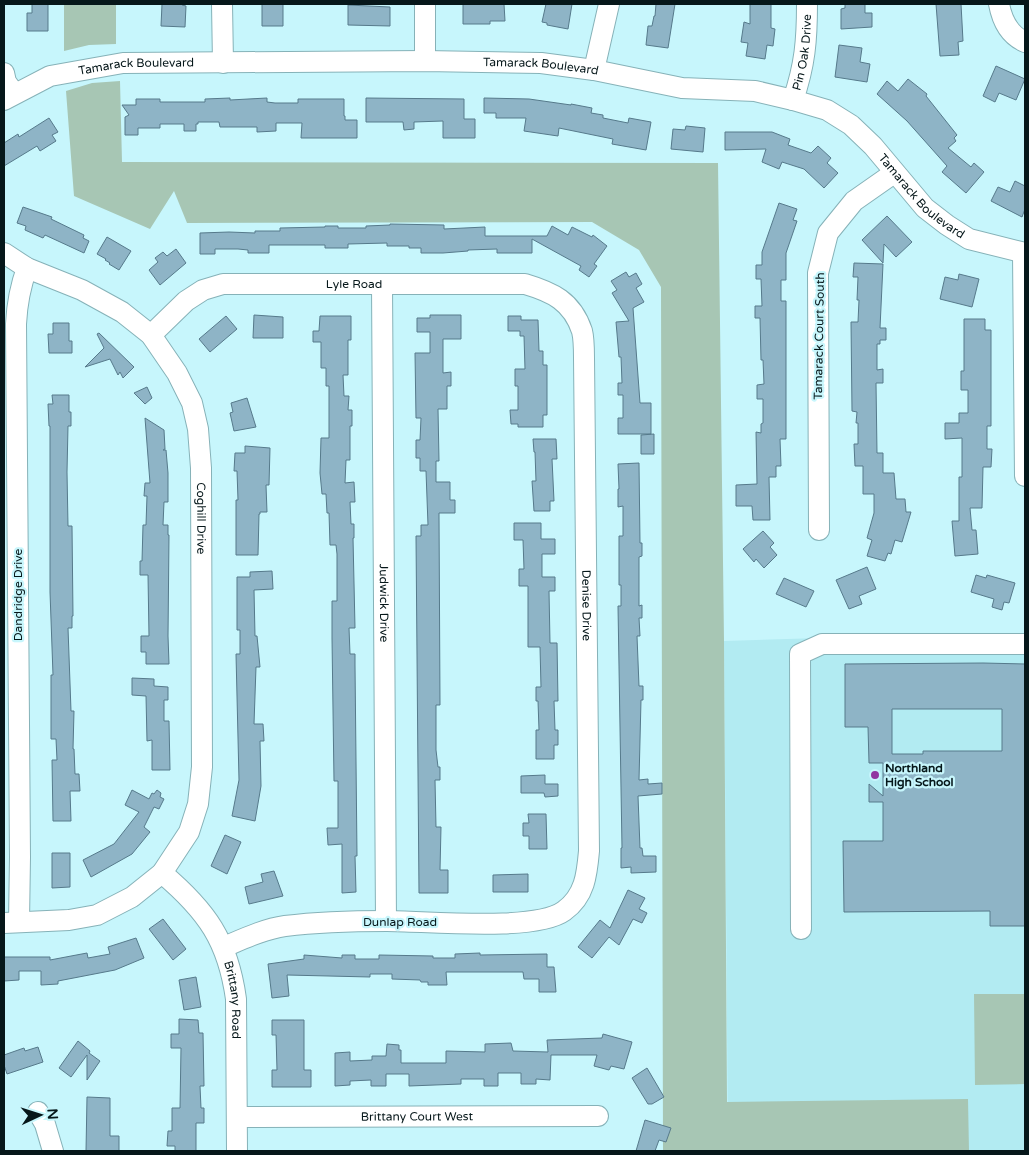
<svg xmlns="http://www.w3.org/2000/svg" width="1029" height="1155" font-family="'Varela Round',sans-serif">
<rect width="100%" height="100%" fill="#c7f6fc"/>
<!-- built -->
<path fill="#b2ebf2" d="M1025 636V1151H728L724 641 820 638Z"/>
<!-- green -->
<path fill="#a7c6b4" d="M64 4H116V44L89 45 64 51Z
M120 81 122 162 718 163 724 641 727 1102 968 1099 969 1151H663L661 287 639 250 592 222 187 223 174 191 150 229 74 196 66 91 92 83Z
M974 994H1025V1084L975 1085Z"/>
<!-- building -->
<path fill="#8eb4c6" stroke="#567a8b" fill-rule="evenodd" d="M32 4H48V31H27V13H32Z
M162 4H182V5L186 6 185 27 161 26Z
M262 4H283V26H262Z
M463 4H504L505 21H490V24H463Z
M546 4H572L568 29 547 25V23L542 22Z
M656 4H675L668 48 646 45 648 26H652L654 16H655Z
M750 4H771V28L775 29 773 46 767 45 765 59 746 56 748 43 741 42 744 22 750 24Z
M845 4H865V13H872V27L841 29V9L845 8Z
M936 4H961L963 41 958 42 959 55 940 56Z
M348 5 390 7V26L348 25Z
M839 45 862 48 860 62 870 64 867 82 835 77Z
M996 66 1025 79 1016 100 999 93 995 102 983 96Z
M908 79 927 94 926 96 957 135 954 138 956 141 948 148 971 167 974 163 984 172 966 193 942 172 947 166 907 121 877 94 887 81 898 91Z
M230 98V100L267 98V102L275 103H298V99H344V116H345V120H357V138H301L302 123H276V131L257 132V127H220L219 122H198V124H196V131H184V124H160V128H138V135H125V117L129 115 122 105H136V99H160V102H205V99Z
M366 98 464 99V119H475V138H443V121L414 122V129L404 130 403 122H366Z
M484 98 529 99 571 105V104L592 108 591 113 603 115V118L628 123 629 118 651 122 646 150 612 144 613 139 559 128 558 136 524 131 526 118H496V113H484Z
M49 118 58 132 52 135 56 141 40 151 37 146 4 166V143L18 134 19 137Z
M686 126 705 128 703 152 671 149 673 129 685 130Z
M725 132H772L790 139 788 145 811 153 818 146 831 158 827 163 838 173 824 188 804 169 782 162 779 169 762 162 766 149 725 150Z
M1015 181 1025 186V209L1022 217 991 201 998 187 1010 192Z
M779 203 797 209 793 220 797 221 786 253V280H781V301H786V439H780L781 466H776V477H769L770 520H753L752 506H736V485L757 484 756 432 761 433V424L763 423V399H757V385L764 384 763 360H761L760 318H755V306H762L761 279H756V265H762V252Z
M23 207 52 217 51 219 84 235 83 238 89 241 84 253 45 235 43 238 25 230 26 226 17 223Z
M887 216 912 242 896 257 884 244 883 263 862 240Z
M390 224 444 225V229L485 227V236H547L552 226 568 235 572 227 592 237 593 235 607 246 594 264 597 266 589 277 579 270 581 266 532 239V253H497V249L468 250V251L443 253H421V248H409V246H387V243L348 244V248H325V245H269V253H248V250L238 249H215V254H200V233L229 232 255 233V231H280V228L325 227V226H338V228H366V226L390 225Z
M107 237 131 251 119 270 109 264 110 263 105 260 106 259 97 254Z
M176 249 186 263 160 285 149 270 158 262 155 258 163 252 167 256Z
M854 263 883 264 880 328H886V340H880V344H877V370L883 369V383H876L877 453H883V473H894L896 499H905L906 512H911L902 542 895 540 891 554 888 553 885 561 867 556 872 540 867 538 874 513V494H863V466H855L854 444H858V423H856L857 412 852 411 851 322H858L859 300H857L858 277H853Z
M626 272 629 277 636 273 642 284 636 288 644 302 633 308 640 403H651V434H618V418H623V395H618V383H622L621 357H619L616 322 629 321 612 293 617 290 611 281Z
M959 274 979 279 972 307 940 299 945 277 958 280Z
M254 315 283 317V338H253Z
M430 315H461V339H443V373L451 372V386H447V409H438L439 461H436V482H450V500H455V513H439L440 705H436V750L438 767H440V780H435L436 827H441L440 870H448V893H419L416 536H421V525H428L426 471H420V458H416V440H420L421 418H416L415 353H430V332H417V318H430Z
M226 316 237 329 210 352 199 339Z
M320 316H351V340H348V375H343L344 396H349L348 410H352V426H350V460H346L345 483 354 482 355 502H350L351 524H354V538H353L355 628H349L350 654H355V665L357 856H355L356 892 342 893V844L328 845 327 828H338V781H334L332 638V601H337V554L336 545H330L329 513H327L326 494H322L320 473 321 438H329V386H326V368H321V342H313V331H319Z
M508 316H521V320H538L539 351H543V365H547V415H543V427H518V424H511L510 410H518V386H515V369H525L524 336H520V331H508Z
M964 319H985V330H991V426H987V449H992L991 467H983L982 508H970L972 530H976L978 554 955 556 952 521H959V477H962V438L945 439V423H959V413H968V390H961V371H964Z
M53 323H69V341H72V353H49L48 334H53Z
M99 333 134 367 123 378 120 372 118 375 110 359 85 367 104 348 97 334Z
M147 387 152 398 145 404 134 393Z
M52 395H69V412H71V426H68L67 472 68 526H72L73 616H72V628H68L71 711H74L73 749H74L75 774H79L80 791H70L71 821H53L52 760H57L56 739H51V675H53L50 592V426H49L48 404H53Z
M247 398 256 427 234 431 230 413 233 412 231 403Z
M145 418 164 430 165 449 163 450H166L168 473V502H164L163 525H168V535H169L168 636 169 664H146V652H141V636H149L148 575H140V561H142L143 525H146L147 496H144L145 483H150Z
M654 434V454H641V435Z
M533 439H556L557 459H552L554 501H550V511H534L532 481H536L535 452H534Z
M245 446 270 448 269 485H266L267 512H260V514H259L258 555H236V500H238L237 471H234L235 453H245Z
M639 463 640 543H642V556L639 557V606L642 605V618H639L640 636H637L639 686H643V700H641L639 780 648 779V784L662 783V794L638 796 640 848H642L643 856H656V872L631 873V867L621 868V848H622L618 606H621V585H619V536H623V506L618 507V489H619L618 464Z
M514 523H541V539H555V554H542V577H555V591H549L550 643H557L558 701H554L555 730H558V745H554V759H536V730H539L538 701H536V687H541L540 647H528V586H519V569H524L523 540H514Z
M763 531 774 543 770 547 777 555 764 568 756 559 754 562 743 549Z
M867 567 876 589 859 596 862 604 849 609 836 580Z
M272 571 273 589 254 590 255 636H257L260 667H256L254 724H263L264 741H260L261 786 255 821 232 816 239 780 236 654H240V630H237V577H250V572Z
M976 575 986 578 987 575 1015 583 1009 603 1004 602 1002 610 992 607 994 599 971 592Z
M784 578 814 591 806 607 776 594Z
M983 663 1025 664V926H990V911L844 912 843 841H883V802H869V784L883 796V763H869L868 727H845V664ZM892 709H1002V751H923V754H892Z
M132 678 154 679V686L168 687V700H164V721H169L170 770H152V740L147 741 146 696 132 695Z
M545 775V784H558V796L545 797 544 793H521V776Z
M132 790 149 799 152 793 154 794 157 790 161 793 160 797 164 799 159 809 154 807 144 827 150 832 132 854 91 877 83 860 114 844 139 812 125 805Z
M528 814H546L547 849H529V836H523V823H529Z
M225 835 241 842 227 874 211 866Z
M52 853H70V887L52 888Z
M274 871 283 896 249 904 245 887 263 882 261 874Z
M528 874V892H493V875Z
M628 890 645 898 639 909 647 913 642 923 633 919 619 945 609 937 592 958 578 947 600 920 610 928Z
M163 919 186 949 173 960 149 929Z
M136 938 144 958 115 970 58 981V984L41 985V971H19V980L4 981V957H50V960L87 953 88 958 110 954 108 947Z
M480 953V955L547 954V967H554L556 992H539V979H524L523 972H446L447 985H428V982H421L420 980 392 979V974H370V977L287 975 289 996 272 998 268 964 304 959V955L342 958V955H355V959H379V955L433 956V958H455V954Z
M196 977 201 1007 184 1010 179 980Z
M179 1019 198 1020 199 1033H203L204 1086H200L201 1108H204V1123H196V1151H175V1146H167L168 1131H172V1108H180L181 1048H171V1034H179Z
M272 1020H304V1070H311V1087H272V1070H277L276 1035H272Z
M603 1034 632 1042 624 1069 611 1066 609 1070 594 1066 597 1055H551L550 1080 536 1079V1084H521V1073H498V1086H484V1079H461V1084L409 1086V1074H386V1086H371V1080L350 1081V1085L335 1086V1053L350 1052V1061L372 1060V1056H386L387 1044 399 1045V1050H401V1063H446V1051L485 1052V1044L511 1043 513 1051 548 1052 547 1040 602 1038Z
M78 1041 90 1051 89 1053 100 1061 87 1080V1055L71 1077 59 1068Z
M38 1047 43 1062 7 1074 4 1065V1055L24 1048 25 1051Z
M647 1068 664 1097 652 1104H648L632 1078Z
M87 1097 110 1098V1136H119V1151H86Z
M645 1120 671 1128 666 1142 659 1140 655 1151H636Z"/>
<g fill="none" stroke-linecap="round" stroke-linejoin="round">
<defs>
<g id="minor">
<path d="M222 4 223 63"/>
<path d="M425 4V61"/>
<path d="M999 4C1002 20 1009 35 1025 42"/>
<path d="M594 70 609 4"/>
<path d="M4 73 6 82 14 93"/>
<path id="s1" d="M4 100 50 76 123 63 425 61 541 63 594 70 682 88 755 91 793 100 827 110 851 125 873 146 925 208 947 225 969 239 1025 253"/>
<path id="s2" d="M793 100C805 65 807 40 807 4"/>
<path id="s3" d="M4 253 27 268 82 290 122 312 151 335 177 373 192 403 198 429 201 468 202 767 198 804 189 832 162 873 132 897 97 915 69 920 4 923"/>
<path d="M1023 253 1025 476"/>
<path id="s4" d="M382 284 386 921"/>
<path id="s5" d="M151 335 186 301 203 290 223 284H525C552 292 572 301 582 331 584 339 584 350 584 358L589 851C587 874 585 896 564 911 535 932 427 921 387 921 354 921 318 922 285 926 264 929 243 939 224 947"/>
<path d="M819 530 818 273 828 233 854 201 894 173"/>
<path id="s6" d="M162 873C207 911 228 941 236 999L237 1151"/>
<path d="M19 922 20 857 16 324C17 304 20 287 27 268"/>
<path d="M801 929 800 654 822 644H1025"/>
<path d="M38 1112 45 1124 53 1151"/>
<path id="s7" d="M237 1117 598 1116"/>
</g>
</defs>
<!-- minor casing -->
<use href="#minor" stroke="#86b2b8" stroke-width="22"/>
<!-- minor -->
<use href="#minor" stroke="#fff" stroke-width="20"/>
</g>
<!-- markers -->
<circle fill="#9136a1" stroke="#c7f6fc" stroke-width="2" cx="875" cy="775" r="5"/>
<g text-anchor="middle" stroke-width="4.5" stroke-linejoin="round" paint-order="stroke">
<!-- street labels -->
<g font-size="12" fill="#06171a" stroke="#c7f6fc">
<text dy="4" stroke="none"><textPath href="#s2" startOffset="49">Pin Oak Drive</textPath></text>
<text dy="4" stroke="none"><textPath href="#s1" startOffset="544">Tamarack Boulevard</textPath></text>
<text dy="4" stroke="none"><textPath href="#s1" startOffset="139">Tamarack Boulevard</textPath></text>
<text dy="4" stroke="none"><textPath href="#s1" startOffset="964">Tamarack Boulevard</textPath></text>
<text dy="4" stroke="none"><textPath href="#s5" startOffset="221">Lyle Road</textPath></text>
<text transform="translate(819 336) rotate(-89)" y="4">Tamarack Court South</text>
<text dy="4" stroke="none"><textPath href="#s3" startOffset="365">Coghill Drive</textPath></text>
<text transform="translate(18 595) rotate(-90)" y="4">Dandridge Drive</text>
<text dy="4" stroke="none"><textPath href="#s4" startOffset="319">Judwick Drive</textPath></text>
<text dy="4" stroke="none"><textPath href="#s5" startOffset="744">Denise Drive</textPath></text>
<text x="400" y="926">Dunlap Road</text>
<text dy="4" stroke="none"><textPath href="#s6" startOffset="151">Brittany Road</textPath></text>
<text dy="4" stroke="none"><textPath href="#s7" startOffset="180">Brittany Court West</textPath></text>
</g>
<!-- poi labels -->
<g font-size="12" font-weight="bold" fill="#06171a" stroke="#c7f6fc" text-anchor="start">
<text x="885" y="772">Northland<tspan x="885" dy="14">High School</tspan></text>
</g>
</g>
<!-- border -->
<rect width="1029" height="1155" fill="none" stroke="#06171a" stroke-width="10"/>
<!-- north arrow -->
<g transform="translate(40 1115) rotate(86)" stroke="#c7f6fc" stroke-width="4" paint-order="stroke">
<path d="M0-4L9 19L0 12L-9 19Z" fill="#06171a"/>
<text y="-8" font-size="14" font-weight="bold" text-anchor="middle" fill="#06171a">N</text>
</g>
</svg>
